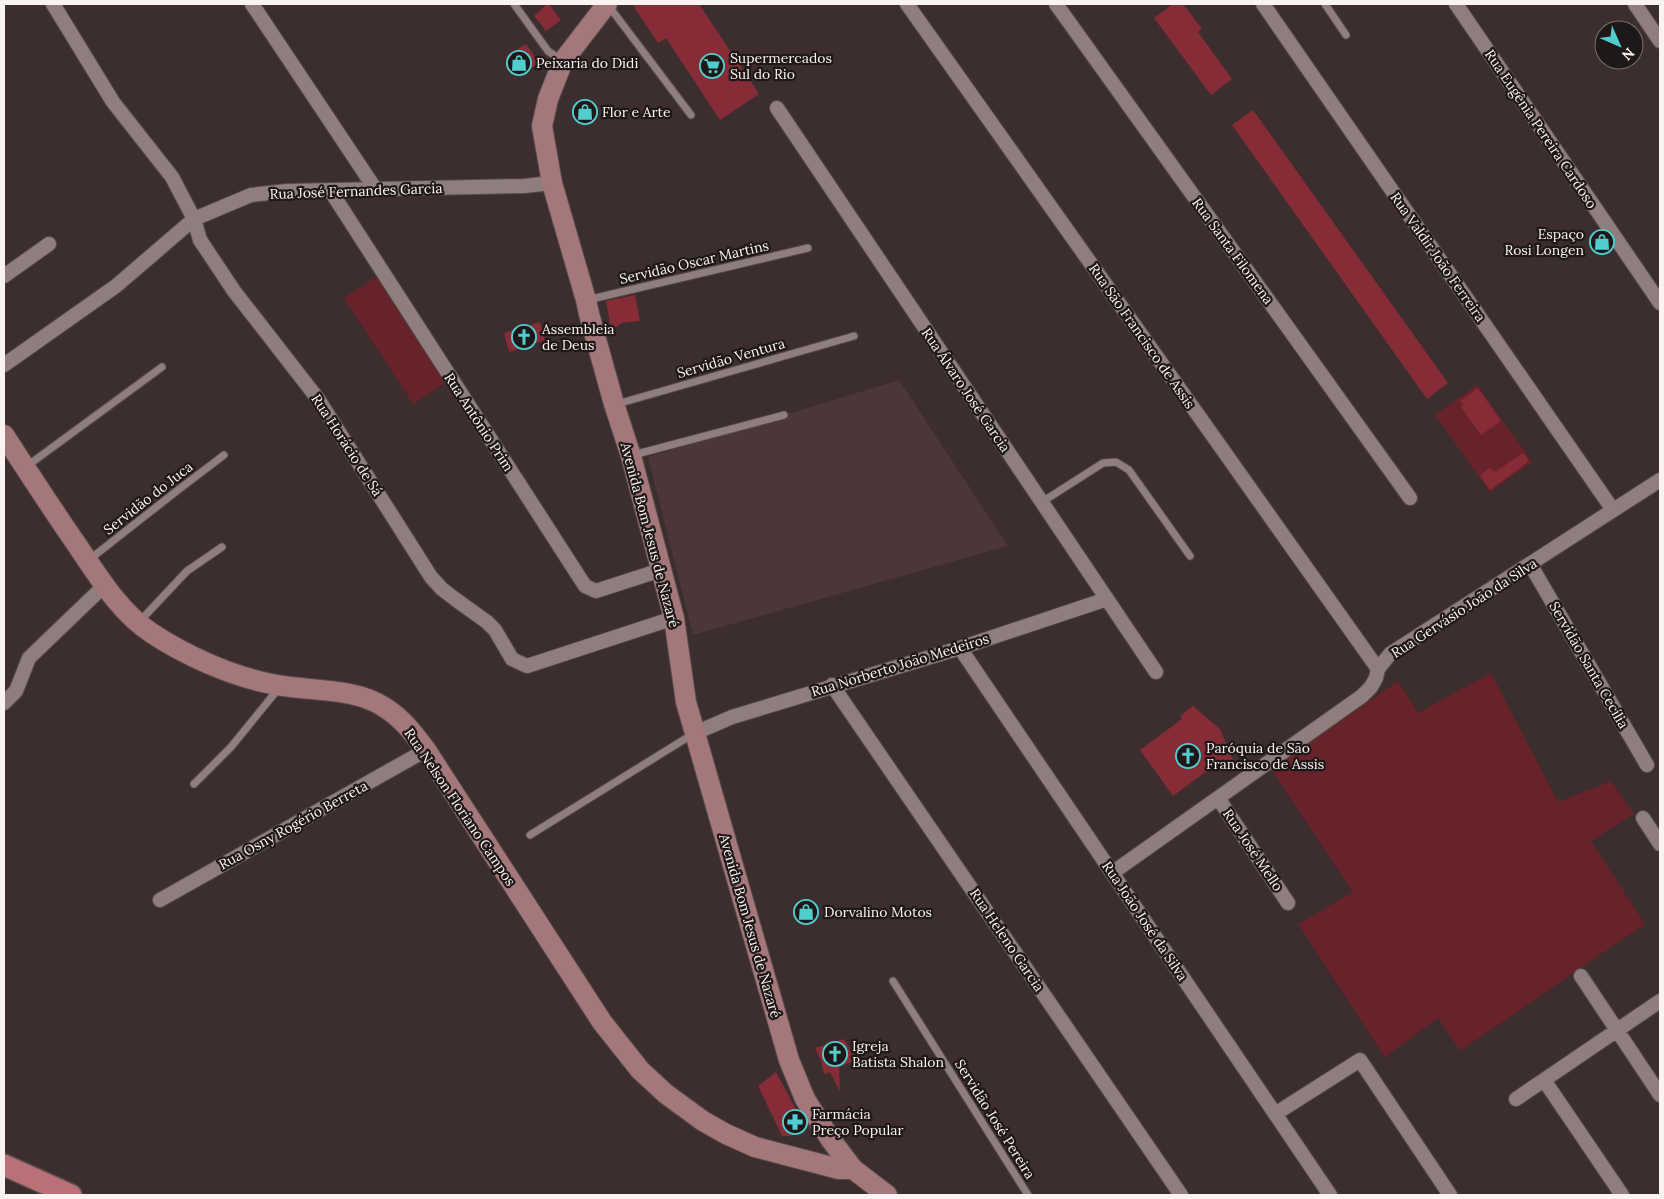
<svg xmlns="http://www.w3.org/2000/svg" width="1664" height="1199" font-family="Lora,serif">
<rect width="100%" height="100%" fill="#3c2e2e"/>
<!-- built -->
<path fill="#4c3738" d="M899 380 1008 546 693 635 648 457Z"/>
<!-- green -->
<path fill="#67222a" d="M376 277 445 383 413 404 344 298Z
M1477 385 1532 462 1490 492 1435 415Z
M1491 673 1558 802 1611 781 1634 814 1591 841 1645 924 1460 1051 1438 1018 1385 1057 1298 924 1353 892 1271 769 1398 681 1418 713Z"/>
<!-- building -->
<path fill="#862c37" d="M547 4H549L561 20 546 31 534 16Z
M632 4H699L759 94 720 120 666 38 658 43Z
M1173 4H1183L1202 29 1198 32 1232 79 1211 95 1154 18Z
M526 44 539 63 520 76 507 56Z
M1253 110 1448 383 1427 399 1232 125Z
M635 295 640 321 622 323 611 330 606 301Z
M540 322 545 340 509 352 504 333Z
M1478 388 1501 421 1481 435 1461 407 1463 405 1460 401Z
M1523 453 1529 461 1490 490 1480 475 1489 468 1492 471 1494 470 1495 472Z
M1193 706 1220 729 1234 762 1220 772 1215 765 1173 796 1140 750 1182 719 1180 716Z
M844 1039 856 1060 839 1067 840 1092 830 1072 824 1074 821 1061 815 1048Z
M776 1072 805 1126 791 1136H782L758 1086Z"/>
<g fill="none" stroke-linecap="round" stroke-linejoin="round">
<defs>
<path id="lane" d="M514 4 548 51 561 60
M1325 4 1346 35
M608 5 691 115
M587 300 808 248
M617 404 854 336
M633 455 784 415
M27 466 162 367
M1042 502 1103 463 1116 462 1129 470 1190 556
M90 559 178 490 224 455
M140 621 187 571 222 547
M194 784 231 747 279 688
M530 835 693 734
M893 981 1028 1195"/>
<path id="street" d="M53 4 113 102 172 177 194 219 200 240 234 291 318 399 431 577 442 589 455 599 487 622 495 630 512 659 527 666 674 618
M252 4 376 190
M907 4 1378 669
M1056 4 1410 498
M1263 4 1613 510
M1456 4 1660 303
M1635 4 1660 41
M777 108 1156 672
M330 190 585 586 596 591 661 570
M4 276 49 244
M4 365 116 286 194 219 251 195 287 191 524 186 552 183
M1530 564 1647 765
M960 648 1330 1195
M832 685 1181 1195
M4 703 16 691 29 658 105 585
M695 733 732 717 960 648 1107 599
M1218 798 1288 903
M1643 818 1660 844
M1112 873 1362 696 1371 687 1376 678 1378 669 1390 654 1660 480
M160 900 426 750
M1581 976 1660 1095
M1516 1099 1544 1080
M1275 1114 1360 1060 1450 1195
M1622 1195 1544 1080 1660 1001"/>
<path id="secondary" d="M607 4 563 61 548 99 542 126 552 183 586 300 589 314 614 404 631 456 674 618 686 702 789 1060 805 1099 831 1140 853 1169 887 1195
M4 435C28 472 52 509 77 545 98 576 120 613 153 634 185 655 229 675 267 683 303 692 352 686 384 707 402 718 414 734 426 750L602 1022 640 1070 666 1094 703 1121 726 1134 755 1147 839 1169H853"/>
<path id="primary" d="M4 1165 71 1195"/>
</defs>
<!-- lane casing -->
<use href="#lane" stroke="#574b4b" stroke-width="9"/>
<!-- street casing -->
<use href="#street" stroke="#574b4b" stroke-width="16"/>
<!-- secondary casing -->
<use href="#secondary" stroke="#574b4b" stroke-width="22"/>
<!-- primary casing -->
<use href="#primary" stroke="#574b4b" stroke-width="24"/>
<!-- lane -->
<use href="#lane" stroke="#8f7e7e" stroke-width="7"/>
<!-- street -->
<use href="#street" stroke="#8f7e7e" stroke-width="14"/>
<!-- secondary -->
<use href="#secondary" stroke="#a4777a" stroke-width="20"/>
<!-- primary -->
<use href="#primary" stroke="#b97076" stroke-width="21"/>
</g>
<!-- icons -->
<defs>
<symbol id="shop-ring" viewBox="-11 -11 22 22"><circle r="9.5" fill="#1f1818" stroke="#52cdcf" stroke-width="1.5"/><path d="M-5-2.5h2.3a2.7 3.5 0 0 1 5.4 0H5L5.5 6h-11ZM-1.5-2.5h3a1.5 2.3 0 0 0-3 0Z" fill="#52cdcf"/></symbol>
<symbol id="supermarket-ring" viewBox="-11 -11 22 22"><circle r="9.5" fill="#1f1818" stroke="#52cdcf" stroke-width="1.5"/><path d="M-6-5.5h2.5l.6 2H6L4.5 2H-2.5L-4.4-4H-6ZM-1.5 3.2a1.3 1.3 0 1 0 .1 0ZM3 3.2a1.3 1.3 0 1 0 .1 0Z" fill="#52cdcf"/></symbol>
<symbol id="church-ring" viewBox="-11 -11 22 22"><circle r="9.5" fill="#1f1818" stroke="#52cdcf" stroke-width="1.5"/><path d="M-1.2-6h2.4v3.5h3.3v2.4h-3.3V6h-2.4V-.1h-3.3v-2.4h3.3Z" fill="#52cdcf"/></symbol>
<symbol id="pharmacy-ring" viewBox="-11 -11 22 22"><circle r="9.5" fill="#1f1818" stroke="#52cdcf" stroke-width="1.5"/><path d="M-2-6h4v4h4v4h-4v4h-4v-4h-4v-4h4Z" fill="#52cdcf"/></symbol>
</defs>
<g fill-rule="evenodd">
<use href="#shop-ring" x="505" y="49" width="28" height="28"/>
<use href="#supermarket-ring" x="698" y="52" width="28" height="28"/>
<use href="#shop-ring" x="571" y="98" width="28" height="28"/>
<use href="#shop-ring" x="1588" y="228" width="28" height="28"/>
<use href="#church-ring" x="510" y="323" width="28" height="28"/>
<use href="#church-ring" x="1174" y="742" width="28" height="28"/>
<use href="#shop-ring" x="792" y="898" width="28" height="28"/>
<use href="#church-ring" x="821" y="1040" width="28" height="28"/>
<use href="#pharmacy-ring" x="781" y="1108" width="28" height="28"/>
</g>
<g text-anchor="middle" stroke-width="4.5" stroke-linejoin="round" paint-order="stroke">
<!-- poi labels -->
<g font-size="14" fill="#fbf2f2" stroke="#1f1818" text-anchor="start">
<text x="730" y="63">Supermercados<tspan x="730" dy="16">Sul do Rio</tspan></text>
<text x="536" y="68">Peixaria do Didi</text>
<text x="602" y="117">Flor e Arte</text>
<text x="1584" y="239" text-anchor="end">Espaço<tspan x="1584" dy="16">Rosi Longen</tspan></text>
<text x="542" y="334">Assembleia<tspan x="542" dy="16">de Deus</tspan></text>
<text x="1206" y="753">Paróquia de São<tspan x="1206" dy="16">Francisco de Assis</tspan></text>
<text x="824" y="917">Dorvalino Motos</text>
<text x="852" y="1051">Igreja<tspan x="852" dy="16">Batista Shalon</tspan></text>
<text x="812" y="1119">Farmácia<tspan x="812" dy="16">Preço Popular</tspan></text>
</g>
<!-- street labels -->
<g font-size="14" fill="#fbf2f2" stroke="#1f1818">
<text transform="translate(1541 129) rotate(56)" y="5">Rua Eugênia Pereira Cardoso</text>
<text transform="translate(356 191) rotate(-2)" y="5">Rua José Fernandes Garcia</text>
<text transform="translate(1233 251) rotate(54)" y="5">Rua Santa Filomena</text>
<text transform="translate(1438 257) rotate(55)" y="5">Rua Valdir João Ferreira</text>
<text transform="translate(694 262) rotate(-13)" y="5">Servidão Oscar Martins</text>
<text transform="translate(1142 336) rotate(55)" y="5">Rua São Francisco de Assis</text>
<text transform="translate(731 358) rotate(-16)" y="5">Servidão Ventura</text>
<text transform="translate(966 390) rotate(56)" y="5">Rua Álvaro José Garcia</text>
<text transform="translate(479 422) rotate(57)" y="5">Rua Antônio Prim</text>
<text transform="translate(347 445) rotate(57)" y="5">Rua Horácio de Sá</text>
<text transform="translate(148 498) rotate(-38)" y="5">Servidão do Juca</text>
<text transform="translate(650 535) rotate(75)" y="5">Avenida Bom Jesus de Nazaré</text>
<text transform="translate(1464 608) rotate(-33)" y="5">Rua Gervásio João da Silva</text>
<text transform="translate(900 665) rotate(-17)" y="5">Rua Norberto João Medeiros</text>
<text transform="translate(1589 665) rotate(60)" y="5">Servidão Santa Cecília</text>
<text transform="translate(460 807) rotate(56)" y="5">Rua Nelson Floriano Campos</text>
<text transform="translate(293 825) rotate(-29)" y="5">Rua Osny Rogério Berreta</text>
<text transform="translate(1253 850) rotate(56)" y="5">Rua José Mello</text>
<text transform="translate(1145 921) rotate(56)" y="5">Rua João José da Silva</text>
<text transform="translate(750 926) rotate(74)" y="5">Avenida Bom Jesus de Nazaré</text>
<text transform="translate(1007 940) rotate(56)" y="5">Rua Heleno Garcia</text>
<text transform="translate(995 1119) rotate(58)" y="5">Servidão José Pereira</text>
</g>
</g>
<!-- border -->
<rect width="1664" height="1199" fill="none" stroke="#fbf2f2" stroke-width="10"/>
<!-- north arrow -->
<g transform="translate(1619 45) rotate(135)"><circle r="24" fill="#1f1818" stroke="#776f6f"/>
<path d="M0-4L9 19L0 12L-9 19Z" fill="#52cdcf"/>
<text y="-8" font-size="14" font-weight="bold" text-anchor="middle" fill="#fbf2f2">N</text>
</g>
</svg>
